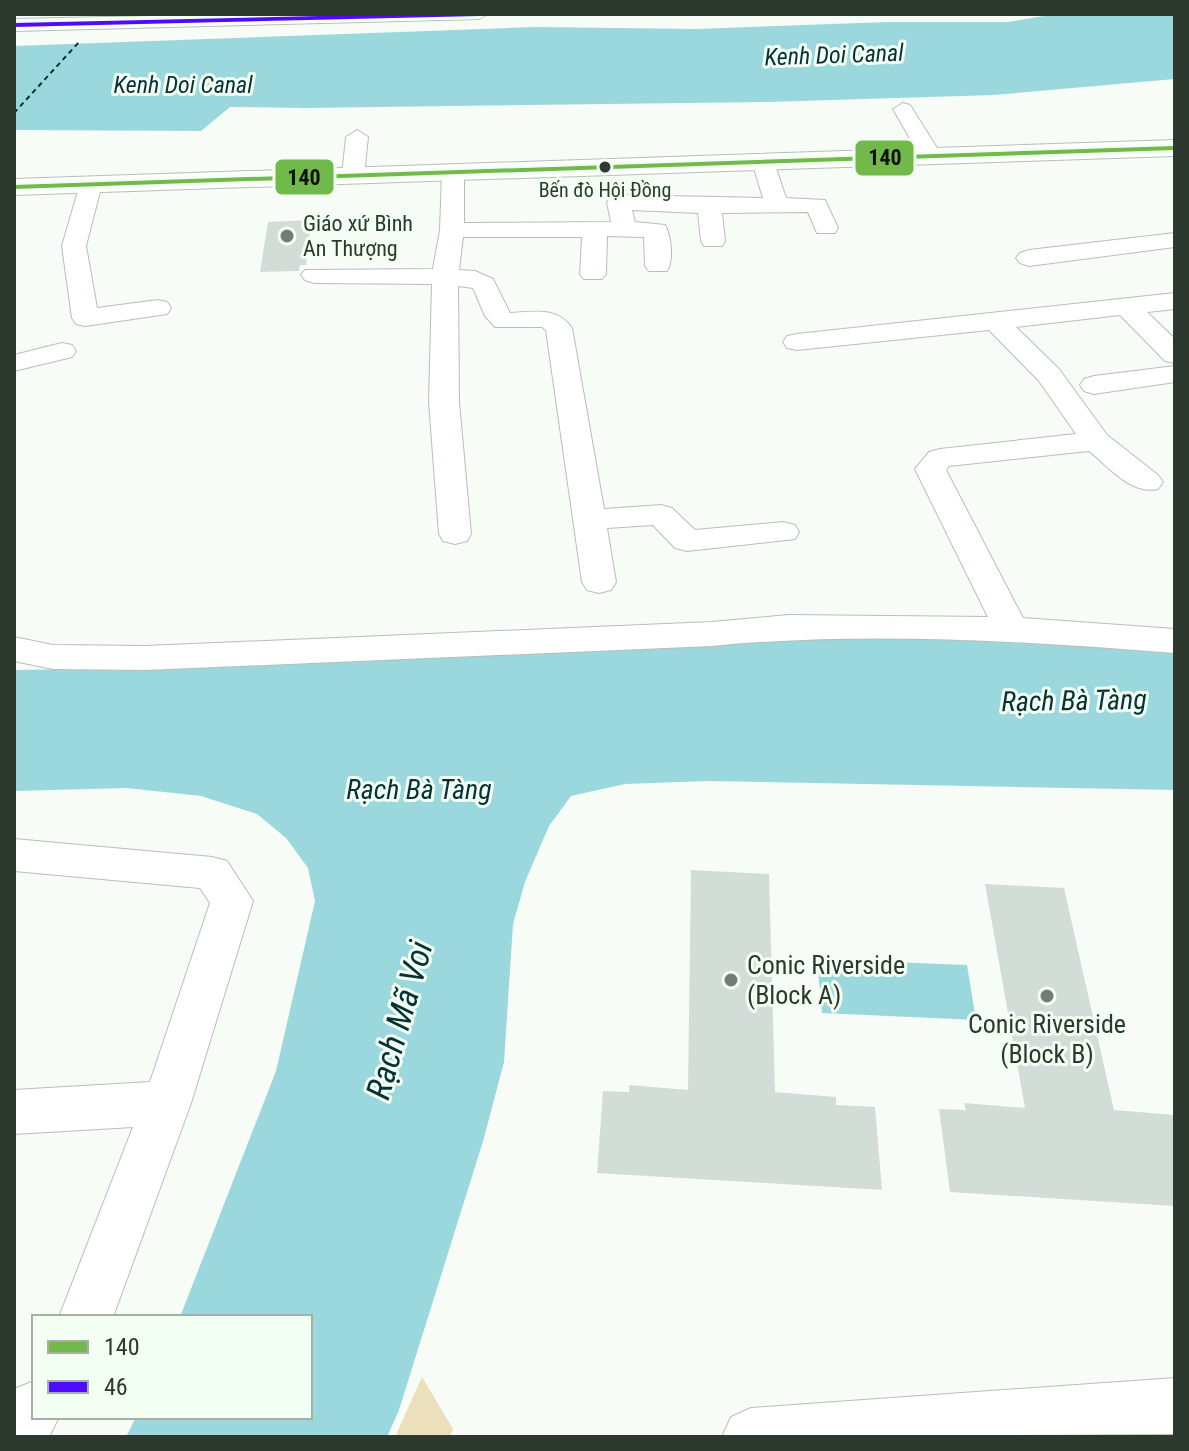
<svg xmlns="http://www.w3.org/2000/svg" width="1189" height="1451" font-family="'Roboto Condensed',sans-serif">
<rect width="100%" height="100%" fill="#f7fcf7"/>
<!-- forest -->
<path fill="#ebdfbc" d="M422 1377 453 1429 450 1437H395Z"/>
<!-- water -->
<path fill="#9bd8dd" d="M1055 14H1175V79L994 95 768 102 304 108 230 107 201 131 14 130V46L536 27 696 29 888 22H1008Z
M908 633 1175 650V790L707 781 625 784 571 796 549 826 525 882 513 924 504 1062 484 1138 399 1410 387 1437H126L136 1417H310V1317H180L276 1071 315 901 308 868 286 838 257 814 201 796 127 788 14 791V670L190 667Z
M817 959 967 965 976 1020 822 1013Z"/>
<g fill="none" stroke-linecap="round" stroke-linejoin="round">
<!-- ferry -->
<path stroke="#063236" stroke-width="2" stroke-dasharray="5 4" stroke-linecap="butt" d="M14 113 80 41"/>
</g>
<!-- building -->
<path fill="#d3ddd8" d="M311 220 306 265H300L299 271 260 272 268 222Z
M691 870 769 874 775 1092 836 1097V1105L875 1107 882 1190 597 1173 603 1091 629 1092V1085L688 1090Z
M985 884 1064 888 1114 1110 1175 1115V1206L950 1192 939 1109 966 1110 964 1103 1025 1108Z"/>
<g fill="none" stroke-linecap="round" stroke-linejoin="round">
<defs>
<path id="minor" d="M245 14H488L479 19 14 31V19Z
M903 103 910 105 942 156 939 161 931 163 923 161 893 109Z
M357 130 368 137 364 176 361 181H345L342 176 346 137Z
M763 155 774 162 786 198 825 200 838 228 835 233H817L808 212 722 213 725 241 722 246H704L701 241 698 213 632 210 635 222 665 225C671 235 674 261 667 271H649L645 266 644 237 607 236 606 274 602 279H584L580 274 582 237H463L459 270 475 271 493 279 510 313C534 312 557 306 572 328L604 509 661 505 672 508 695 530 783 522 795 525 799 532 795 539 687 551 675 548 653 525 607 528 616 582 611 590 599 593 587 590 582 582 546 330 542 327H495L485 316 473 288 458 286 459 402 471 534 467 541 455 544 443 541 439 534 429 402 432 284 314 283 305 280 301 275 305 270 433 269 440 230 442 173 445 168H461L464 173V223L611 222 607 202 611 197 619 195 763 198 752 162Z
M91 177 99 179 102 184 86 246 97 308 158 300 167 302 171 308 167 314 85 326 76 324 72 318 62 246 80 184 83 179Z
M1175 233V247L1029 266 1020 263 1016 258 1020 253 1029 250Z
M1175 293V309L1147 312 1175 339V363L1165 361 1120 315 1016 327 1059 369 1107 435 1158 475 1163 482 1158 489C1131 495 1109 467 1089 451L949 466 946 470 1023 618 1175 629V653C1021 641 866 631 712 646L145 670 53 669 14 661V637L53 645 145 646 712 622 788 615 988 617 915 469 929 452 940 449 1076 434 1039 381 989 330 797 350 787 348 783 342 787 336 797 334Z
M62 343 72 345 76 351 72 357 14 371V355Z
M1175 366V382L1094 394 1084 391 1080 385 1084 379 1094 376Z
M14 839 212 857 227 861 253 901 191 1103 113 1317H59L133 1127 14 1134V1090L150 1082 210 903 200 888 14 871Z
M1175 1378V1434L722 1437 731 1417 751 1408Z
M34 1381V1417H59L49 1437H14V1389Z"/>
<path id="major" d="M1175 140V156L14 195V179Z"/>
</defs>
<!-- minor casing -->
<use href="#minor" stroke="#b7bfb8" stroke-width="2"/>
<!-- major casing -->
<use href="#major" stroke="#b7bfb8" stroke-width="2"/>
<!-- minor -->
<use href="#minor" fill="#fefffe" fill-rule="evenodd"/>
<!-- major -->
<use href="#major" fill="#fefffe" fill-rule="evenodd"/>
<defs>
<path id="bus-1" d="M1175 146V150L14 189V185Z"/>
<path id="bus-2" d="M406 14H482L479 16 14 27V23Z"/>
</defs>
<!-- bus-1 casing -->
<use href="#bus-1" stroke="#f4fff4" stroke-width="6"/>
<!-- bus-2 casing -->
<use href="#bus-2" stroke="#f4fff4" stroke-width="6"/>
<!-- bus-1 -->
<use href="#bus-1" fill="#72b94b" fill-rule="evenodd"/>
<!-- bus-2 -->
<use href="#bus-2" fill="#4f0aff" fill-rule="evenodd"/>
</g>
<!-- markers -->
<circle fill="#2d382e" stroke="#f4fff4" stroke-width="3" cx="605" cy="167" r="7"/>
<g fill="#747d74" stroke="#f4fff4" stroke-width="3">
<circle cx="287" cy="236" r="8"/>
<circle cx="731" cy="980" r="8"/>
<circle cx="1047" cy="996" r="8"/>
</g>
<g text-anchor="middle" stroke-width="6" stroke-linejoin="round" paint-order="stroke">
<!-- far-bus labels -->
<g font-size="20" fill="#2d382e" stroke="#f4fff4">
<text x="605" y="197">Bến đò Hội Đồng</text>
</g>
<!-- far-poi labels -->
<g font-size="22" fill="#2d382e" stroke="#f4fff4" text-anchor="start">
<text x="303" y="231">Giáo xứ Bình<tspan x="303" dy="25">An Thượng</tspan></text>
</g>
<!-- far-water labels -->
<g font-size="24" font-style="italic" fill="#063236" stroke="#f4fff4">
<text transform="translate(834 55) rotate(-2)" y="8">Kenh Doi Canal</text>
<text x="183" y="93">Kenh Doi Canal</text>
</g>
<!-- poi labels -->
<g font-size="26" fill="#2d382e" stroke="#f4fff4" text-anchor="start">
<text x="747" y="974">Conic Riverside<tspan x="747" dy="30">(Block A)</tspan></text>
<text x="1047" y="1033" text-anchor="middle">Conic Riverside<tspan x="1047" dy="30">(Block B)</tspan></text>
</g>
<!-- water labels -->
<g font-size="28" font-style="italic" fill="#063236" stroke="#f4fff4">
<text transform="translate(1074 700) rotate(-1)" y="10">Rạch Bà Tàng</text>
<text x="419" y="799">Rạch Bà Tàng</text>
</g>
<!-- near-water labels -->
<g font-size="34" font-style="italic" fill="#063236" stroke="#f4fff4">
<text transform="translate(399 1020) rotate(-74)" y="12">Rạch Mã Voi</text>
</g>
</g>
<g stroke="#f4fff4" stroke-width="3">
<rect x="854" y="139" width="61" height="38" rx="8" fill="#72b94b"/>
<rect x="274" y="158" width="61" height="38" rx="8" fill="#72b94b"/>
</g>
<g font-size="22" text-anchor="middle" font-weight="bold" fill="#111">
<text x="885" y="165">140</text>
<text x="304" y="185">140</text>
</g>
<!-- border -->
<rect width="1189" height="1451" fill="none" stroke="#2d382e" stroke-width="32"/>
<!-- legend -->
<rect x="32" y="1315" width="280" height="104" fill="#f4fff4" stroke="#a4afa5" stroke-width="2"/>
<rect x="48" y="1341" width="40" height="12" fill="#72b94b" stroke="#a4afa5" stroke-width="2"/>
<text x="104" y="1355" font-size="24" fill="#2d382e">140</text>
<rect x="48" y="1381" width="40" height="12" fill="#4f0aff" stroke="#a4afa5" stroke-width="2"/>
<text x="104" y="1395" font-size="24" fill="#2d382e">46</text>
</svg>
